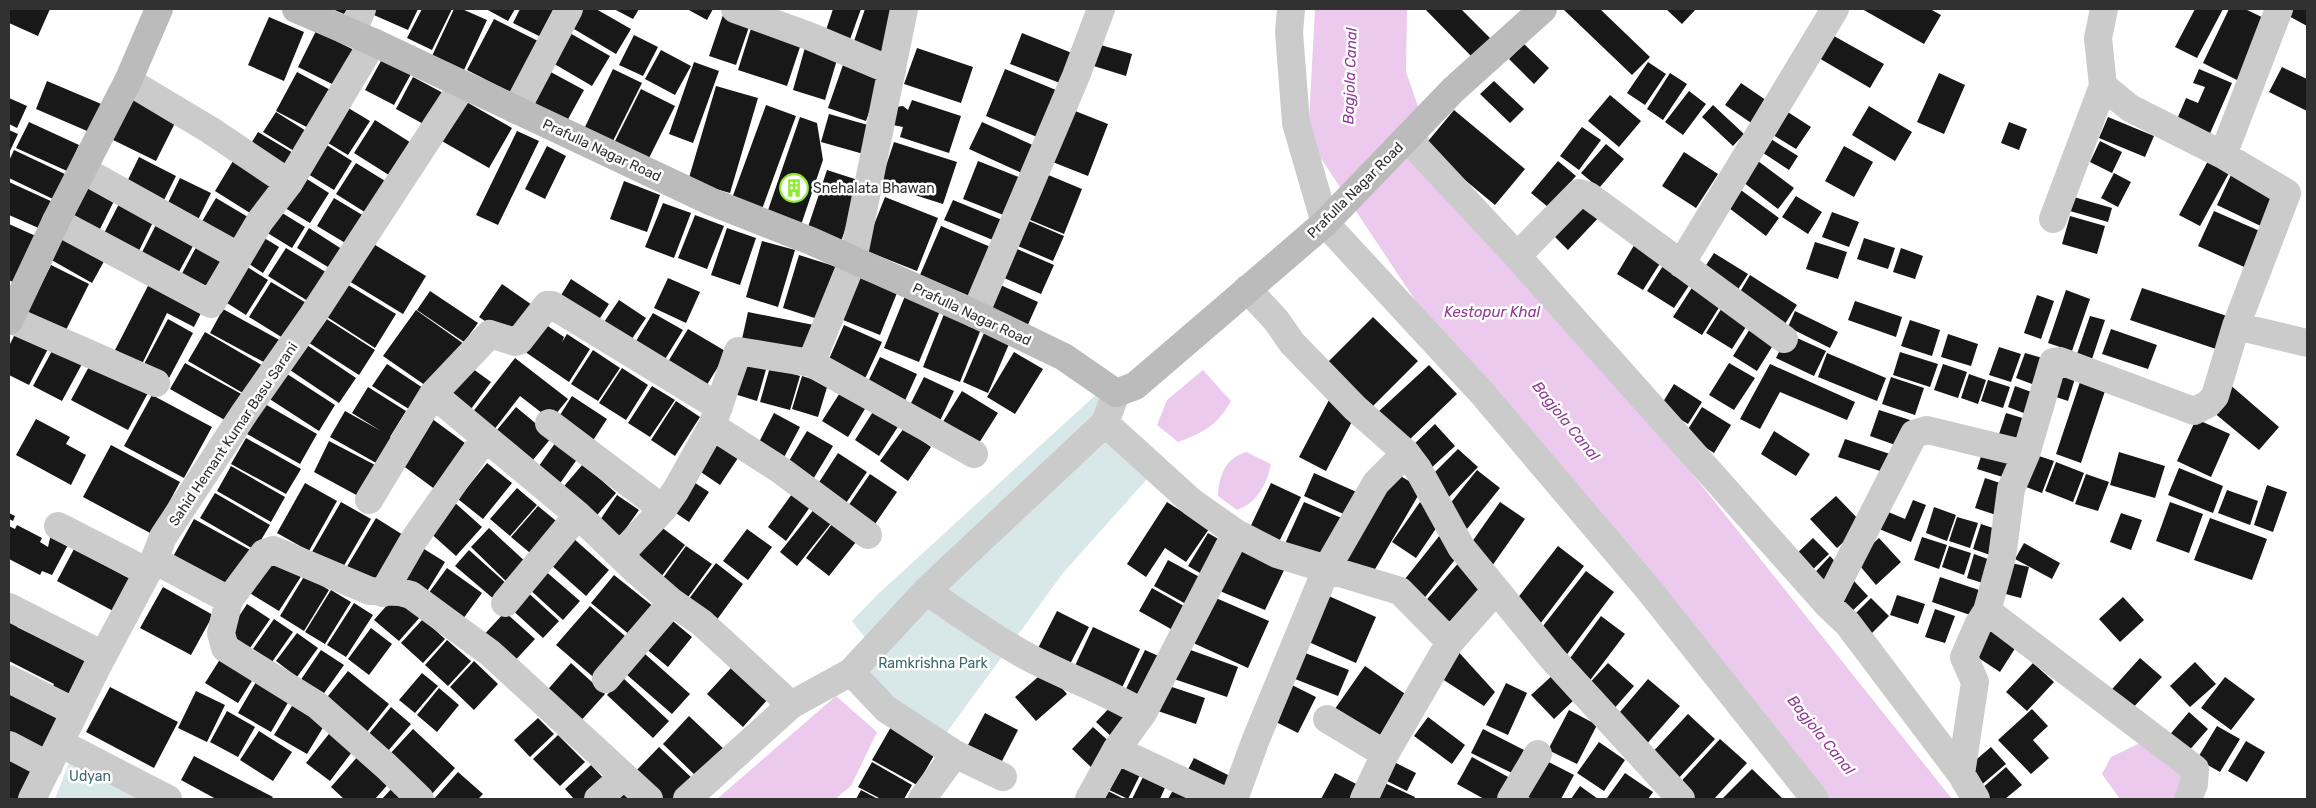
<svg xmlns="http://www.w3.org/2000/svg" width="2316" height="808" font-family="Rubik,sans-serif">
<rect width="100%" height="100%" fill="#fff"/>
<!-- green -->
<path fill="#d8e8e9" d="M1099 392 1105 409 1104 434 1156 469 1063 573 944 736 851 672 870 644 852 621 878 594Z
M77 742 182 799H55Z"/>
<!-- water -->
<path fill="#eccaee" d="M1315 9H1407L1406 72 1433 149 1952 799H1811L1437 333 1308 139Z
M1203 370 1231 401C1217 426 1204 432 1178 442L1157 425 1167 400Z
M1246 452 1271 464C1267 484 1257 503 1237 510L1218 496C1219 475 1225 459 1246 452Z
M836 696 877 732 851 786 835 799H717Z
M2140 743 2167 754 2185 781 2179 799H2120L2102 774 2111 757Z"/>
<!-- building -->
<path fill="#181818" d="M9 9H50L38 36 9 23Z
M332 9H347L344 14Z
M369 9H418L408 30 367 12Z
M422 9H452L432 50 407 38Z
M454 9H462L487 20 464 70 432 56Z
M486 9H515L508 21Z
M520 9H558L543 38 513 23Z
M579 9H596L631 29 616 54 569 26Z
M614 9H639L633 19Z
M687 9H713L707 20Z
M833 9H861L848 45 824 36Z
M865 9H902L887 55 853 44Z
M1425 9H1461L1491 39 1472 57Z
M1563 9H1600L1650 57 1632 75Z
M1666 9H1696L1682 24Z
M1862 9H1930L1941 15 1924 44Z
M2195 9H2223L2197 58 2175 47Z
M2229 9H2245L2268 20 2239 81 2203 63Z
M2288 9H2307V26L2285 14Z
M724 12 751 21 736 65 709 56Z
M269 17 304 32 284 81 248 65Z
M494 19 542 43 516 95 467 70Z
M753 22 803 38 787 86 738 70Z
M316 31 360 53 342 89 298 67Z
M1825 31 1884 64 1870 88 1812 54Z
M568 32 610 56 592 86 551 62Z
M1022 33 1072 53 1060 83 1010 64Z
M634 35 658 47 643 76 619 65Z
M1090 42 1132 54 1126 76 1084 63Z
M806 44 839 53 825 100 793 90Z
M1524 44 1549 68 1534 84 1509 59Z
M917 48 973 67 961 103 904 84Z
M661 50 691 66 675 95 645 79Z
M382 59 411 74 394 105 365 90Z
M694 62 719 71 693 143 669 134Z
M844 62 882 75 866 121 828 108Z
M1648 62 1666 74 1645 105 1627 93Z
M2282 67 2307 79V111L2269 92Z
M613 69 642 83 612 143 584 129Z
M1005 69 1056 90 1037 137 986 116Z
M2199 69 2232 83 2208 138 2175 124 2186 98 2198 103 2205 87 2193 83Z
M547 70 584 90 567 121 530 101Z
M297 72 336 93 316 132 276 111Z
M1670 73 1687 84 1663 120 1647 109Z
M1939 73 1965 85 1944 134 1917 122Z
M413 77 445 94 427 126 396 109Z
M47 81 106 106 94 134 36 109Z
M1494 81 1524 109 1510 123 1480 94Z
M1741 83 1776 107 1760 129 1725 105Z
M716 86 758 98 730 193 688 181Z
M131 89 180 113 156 161 107 137Z
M641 89 675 106 647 162 613 145Z
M1689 91 1706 104 1683 135 1665 122Z
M1610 95 1641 121 1619 147 1588 121Z
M9 98 27 106 17 128 9 124Z
M463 100 512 128 489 168 440 140Z
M912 100 961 116 949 153 900 137 903 127 893 125 895 107 903 106 908 110Z
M766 105 796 116 761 212 731 201Z
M1713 105 1744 134 1733 146 1702 117Z
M345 106 370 121 348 155 323 140Z
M1869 106 1912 132 1895 161 1852 135Z
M1065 107 1108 124 1088 176 1045 159Z
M1780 107 1811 127 1796 149 1765 130Z
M1454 110 1525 169 1495 205 1424 146Z
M276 112 311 134 299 154 263 132Z
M829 114 875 127 867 155 821 142Z
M800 117 817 123 823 160 800 228 766 216Z
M2108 117 2154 136 2145 157 2099 138Z
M375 120 413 144 392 177 354 153Z
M29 122 79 145 67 171 16 148Z
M982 122 1037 147 1024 174 969 149Z
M2009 122 2027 129 2019 150 2001 143Z
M1582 127 1601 140 1579 170 1560 156Z
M9 130 18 134 9 153Z
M517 131 539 141 498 225 476 215Z
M258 132 295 154 283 174 246 152Z
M1763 134 1798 156 1789 170 1754 147Z
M2100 141 2122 152 2112 173 2090 162Z
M322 142 352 161 334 190 303 171Z
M894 142 957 162 943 204 880 184Z
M1606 144 1624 159 1599 188 1581 173Z
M547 146 566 156 545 199 525 189Z
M1844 146 1873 162 1854 197 1825 181Z
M14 150 67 175 55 200 9 178V161Z
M1684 152 1718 174 1696 208 1662 186Z
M236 156 280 182 258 218 215 191Z
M139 157 176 176 160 208 123 190Z
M1754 158 1794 188 1778 209 1739 179Z
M978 161 1021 178 1006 216 963 199Z
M1558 161 1576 176 1548 207 1531 193Z
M2208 161 2229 173 2200 226 2179 215Z
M356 163 390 184 371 216 336 194Z
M827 170 861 181 840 245 806 233Z
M1041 172 1082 189 1064 234 1023 217Z
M2114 173 2131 182 2118 207 2101 198Z
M299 174 329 193 310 223 280 205Z
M2231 175 2281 199 2267 229 2217 205Z
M180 178 211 193 195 226 164 211Z
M87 180 117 195 96 237 66 222Z
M624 181 660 195 647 232 610 219Z
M9 182 55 203 43 230 9 215Z
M1734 185 1779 218 1766 236 1721 202Z
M123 196 157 214 135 259 100 241Z
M1796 196 1822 212 1808 234 1782 217Z
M885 197 938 218 917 271 864 250Z
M1582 197 1601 215 1568 250 1550 232Z
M2074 197 2112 208 2108 222 2070 211Z
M216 198 253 220 236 250 198 228Z
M334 198 369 219 352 247 317 226Z
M953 200 1002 220 993 240 944 220Z
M663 203 691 213 674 258 645 247Z
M274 208 305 227 292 248 261 229Z
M2214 211 2269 235 2253 271 2198 246Z
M1832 212 1859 222 1849 247 1822 237Z
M161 215 199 235 174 281 137 262Z
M695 215 724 226 707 269 678 258Z
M2070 216 2105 226 2097 254 2062 244Z
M1022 218 1064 236 1053 261 1011 243Z
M9 224 38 237 16 284 9 280Z
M941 226 993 248 972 297 920 275Z
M309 228 348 253 336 272 297 248Z
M727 228 756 238 740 285 711 275Z
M65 229 108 254 92 283 48 258Z
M256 233 279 247 263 273 240 258Z
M1639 237 1666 254 1643 290 1617 274Z
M201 238 234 255 211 298 178 281Z
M1864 238 1895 248 1888 269 1857 259Z
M367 240 426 276 403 314 344 278Z
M762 241 795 250 778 307 746 297Z
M1815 242 1847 252 1838 279 1806 269Z
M1010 246 1054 265 1041 294 997 275Z
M286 248 329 274 311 303 268 276Z
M1901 248 1923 256 1915 279 1893 272Z
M1714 253 1748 274 1735 294 1701 273Z
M799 255 837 267 821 320 783 308Z
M1666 261 1694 278 1674 308 1647 291Z
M241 263 268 280 246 315 219 298Z
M51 265 89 284 62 338 24 319Z
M1750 275 1797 305 1783 327 1737 297Z
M668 278 700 292 686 323 654 308Z
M860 278 897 293 880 335 843 320Z
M571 279 609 304 593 329 555 305Z
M151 280 204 307 194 327 167 313 142 364 115 350Z
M271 282 313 307 291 343 249 317Z
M994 282 1038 302 1026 329 982 308Z
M345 283 396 314 375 348 324 315Z
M1695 283 1723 301 1702 335 1673 317Z
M502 284 535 307 513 340 479 317Z
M2142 288 2227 316 2216 349 2130 320Z
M2066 290 2090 299 2072 351 2048 343Z
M430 291 478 323 464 342 417 310Z
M2037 295 2054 301 2041 339 2024 333Z
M905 296 940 311 919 362 884 348Z
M619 300 646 318 625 349 598 331Z
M1855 301 1902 317 1896 337 1848 320Z
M1725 303 1751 319 1732 349 1706 333Z
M223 309 283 342 271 366 210 333Z
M416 310 464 344 432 390 383 356Z
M1795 311 1838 332 1830 348 1788 327Z
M748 312 819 326 814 353 742 339Z
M653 313 683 330 659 369 630 351Z
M944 314 981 329 960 382 923 367Z
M322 316 375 350 359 375 306 341Z
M2090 316 2105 320 2092 359 2077 354Z
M1373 317 1418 361 1369 410 1324 366Z
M168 319 193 333 169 378 144 364Z
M539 320 564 337 562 342 567 334 590 349 569 382 521 349Z
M1910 320 1940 330 1932 356 1901 346Z
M1753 324 1777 339 1757 371 1733 356Z
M844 325 882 342 863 383 826 366Z
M688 329 727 352 702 393 663 370Z
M2111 329 2157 345 2148 369 2102 354Z
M17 330 49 347 29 385 9 375V346Z
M205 332 265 367 248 396 188 361Z
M984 333 1009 344 988 393 963 382Z
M1788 334 1826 351 1814 376 1776 358Z
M1948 334 1978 344 1971 366 1941 357Z
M304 343 356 378 339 403 287 368Z
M1999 347 2021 354 2011 382 1989 375Z
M53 349 82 364 62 401 33 386Z
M593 350 620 368 598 401 571 384Z
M1014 352 1043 369 1015 414 987 397Z
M1900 352 1938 364 1930 387 1893 375Z
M1827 353 1886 378 1877 401 1818 377Z
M2025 353 2046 359 2037 386 2016 378Z
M880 357 917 374 903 405 865 388Z
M515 358 568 399 551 420 520 396 490 435 468 418Z
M738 358 767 366 757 401 728 392Z
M92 361 149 391 128 430 71 400Z
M185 363 245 396 230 423 170 389Z
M1729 363 1755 378 1734 410 1709 395Z
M387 364 426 390 412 411 372 386Z
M1770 364 1855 402 1847 420 1780 392 1760 429 1740 419Z
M1943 364 1967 372 1958 398 1934 390Z
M1429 365 1457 394 1408 441 1379 411Z
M2056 365 2077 372 2068 401 2047 394Z
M469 366 491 382 465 417 443 401Z
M770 367 800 376 790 410 760 402Z
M622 368 648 385 626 420 599 403Z
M284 372 335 405 319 431 268 398Z
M1969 374 1986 380 1978 404 1961 398Z
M802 376 828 384 818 417 792 409Z
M2082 376 2107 385 2081 463 2056 454Z
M924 377 954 391 938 425 907 411Z
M1891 377 1924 388 1915 415 1882 404Z
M1988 380 2010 387 2003 408 1981 401Z
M2228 383 2279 427 2259 450 2207 407Z
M1674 384 1702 402 1688 424 1660 407Z
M652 386 675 400 650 437 628 423Z
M2015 386 2037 394 2029 415 2008 407Z
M368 387 406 411 390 437 393 438 378 464 330 437 345 411 381 431 352 413Z
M843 388 868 404 848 437 822 421Z
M962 391 998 413 974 451 939 428Z
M152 395 212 427 184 478 124 446Z
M572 396 607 419 590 445 555 423Z
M1330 398 1357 412 1326 471 1299 457Z
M676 401 700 417 675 456 651 440Z
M265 404 317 434 300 464 247 434Z
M516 407 552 437 528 466 492 436Z
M876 407 901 422 879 456 855 440Z
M1702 407 1731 425 1714 453 1685 434Z
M1879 410 1910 420 1901 447 1870 436Z
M774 413 800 427 781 463 755 450Z
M2006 413 2029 420 2019 450 1996 443Z
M431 418 473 449 440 493 398 462Z
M36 419 70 437 66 444 86 455 71 485 16 455Z
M2196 419 2230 434 2211 477 2177 461Z
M1435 424 1455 446 1429 470 1409 449Z
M904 428 931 447 908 481 880 461Z
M807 431 833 446 812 481 786 466Z
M1774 431 1810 454 1796 476 1761 454Z
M246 438 301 469 286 494 231 464Z
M558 439 580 455 556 489 534 473Z
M710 439 738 458 720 485 692 466Z
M1845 439 1893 455 1886 473 1838 457Z
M329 441 377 466 360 497 314 472Z
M111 445 180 482 152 534 83 497Z
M1984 447 2016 458 2009 479 1977 469Z
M1458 449 1478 467 1448 498 1428 479Z
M2027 452 2054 461 2042 493 2016 483Z
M2119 452 2165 466 2155 498 2110 485Z
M838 453 867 472 844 506 816 487Z
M2056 462 2084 473 2073 502 2045 491Z
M487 463 512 483 483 519 458 499Z
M583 464 616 493 592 521 559 492Z
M231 466 285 497 271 522 217 491Z
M2179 468 2223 486 2213 513 2168 495Z
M1477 470 1500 488 1467 529 1445 510Z
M1394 472 1422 489 1371 576 1343 560Z
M1314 473 1361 494 1350 517 1304 496Z
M870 474 897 492 873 527 846 509Z
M2086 474 2109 482 2098 511 2075 504Z
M686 477 709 492 689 522 667 507Z
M1985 478 2009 486 1999 516 1975 508Z
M305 483 337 501 309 551 277 533Z
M1271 483 1301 497 1275 550 1246 536Z
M2267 485 2287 492 2273 532 2254 525Z
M517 488 537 505 510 536 490 519Z
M2227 490 2258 501 2250 525 2218 513Z
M215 493 270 525 255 550 200 518Z
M792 494 810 507 786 541 768 527Z
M617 495 639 510 617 541 596 526Z
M1836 496 1863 524 1837 548 1810 519Z
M1913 500 1926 505 1911 542 1879 529 1886 511 1905 519Z
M453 501 482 527 456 556 427 530Z
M341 502 371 519 342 569 312 552Z
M1167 502 1209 529 1186 562 1165 548 1146 577 1127 564Z
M1304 502 1344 519 1324 566 1283 548Z
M1420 502 1439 524 1416 558 1392 542Z
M1500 502 1525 519 1492 566 1467 549Z
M2170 502 2203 514 2189 553 2156 541Z
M538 506 561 525 535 557 511 537Z
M1934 507 1956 515 1947 541 1926 533Z
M815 508 832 522 797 566 780 552Z
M9 513 15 516 13 521 9 519Z
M2121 513 2142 520 2131 550 2110 542Z
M1957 517 1978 523 1970 548 1949 541Z
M376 518 408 538 376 589 345 570Z
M2210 518 2267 539 2252 580 2194 560Z
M194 519 252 551 228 594 170 562Z
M656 523 685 545 658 581 629 559Z
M832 524 856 542 829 576 806 558Z
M1981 524 2002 531 1993 556 1973 549Z
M17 525 42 538 40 542 48 547 51 534 69 543 52 575 42 571 40 575 9 559V526L15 529Z
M489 528 530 566 511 586 471 547Z
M747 529 772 547 748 580 723 561Z
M1208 533 1227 544 1207 577 1188 566Z
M1440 535 1461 552 1422 601 1401 584Z
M1922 537 1947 545 1939 569 1914 560Z
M573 538 609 570 586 596 550 564Z
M1813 538 1829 554 1807 575 1791 559Z
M1879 538 1901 562 1876 585 1855 560Z
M2024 543 2060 563 2052 579 2015 559Z
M416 544 445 562 423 598 393 579Z
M686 546 712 564 686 600 660 582Z
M1558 546 1584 566 1540 624 1513 604Z
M1949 546 1971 553 1964 575 1942 567Z
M74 549 134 581 117 613 57 581Z
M1235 549 1287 564 1265 610 1215 589Z
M469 550 508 585 495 600 455 566Z
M1974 554 1996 562 1989 585 1967 578Z
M271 555 302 575 279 611 248 592Z
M1830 556 1842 569 1827 596 1809 579Z
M1168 560 1207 581 1193 608 1154 586Z
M1461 560 1490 585 1451 630 1422 605Z
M2007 562 2029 567 2021 598 1998 592Z
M716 563 743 584 713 625 685 604Z
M447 568 482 593 460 623 425 598Z
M543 569 580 601 563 620 527 587Z
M1586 571 1614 592 1565 657 1536 635Z
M305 575 329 590 304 631 280 616Z
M614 575 654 607 630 635 591 603Z
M1940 577 1988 593 1979 618 1932 602Z
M1854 581 1868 596 1848 615 1833 600Z
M163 587 213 615 191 655 140 628Z
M1152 588 1191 610 1178 633 1139 611Z
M524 589 559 621 543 638 509 607Z
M331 590 351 602 325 644 305 632Z
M1322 593 1376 617 1356 663 1302 639Z
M396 595 421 616 399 641 374 620Z
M1209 595 1269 621 1248 668 1189 641Z
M1897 595 1925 604 1918 624 1890 615Z
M2123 597 2144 620 2120 642 2099 619Z
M1871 598 1889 616 1868 637 1850 619Z
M354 603 373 615 346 657 327 645Z
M247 604 270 619 250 648 228 633Z
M590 606 632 642 598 681 556 645Z
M1935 609 1955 616 1945 643 1925 637Z
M1057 611 1089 627 1067 670 1035 654Z
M505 612 535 639 510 666 480 639Z
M9 614 21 620 17 627 74 655 94 657 72 699 52 689 54 684 9 661Z
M1601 616 1625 634 1588 683 1565 665Z
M668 617 692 637 668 667 644 647Z
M274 619 293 632 272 662 253 649Z
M423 619 445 639 423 663 401 643Z
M1990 619 2021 639 2000 672 1968 651Z
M1093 627 1140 649 1120 692 1073 670Z
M371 628 392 644 369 675 348 659Z
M297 633 318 648 297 677 276 661Z
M447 640 471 661 448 686 425 665Z
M1454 647 1495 692 1484 706 1436 675Z
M1185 648 1238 667 1227 697 1174 679Z
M1295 649 1349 670 1338 696 1285 675Z
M321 650 344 665 322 696 300 681Z
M1145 650 1163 658 1141 704 1123 695Z
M224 653 257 673 238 703 205 683Z
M645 654 690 694 672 714 626 674Z
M2140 658 2162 677 2127 714 2105 697Z
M474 661 498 684 474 710 450 687Z
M2195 662 2216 684 2190 707 2170 686Z
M571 663 605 694 577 725 543 695Z
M1608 663 1634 686 1612 711 1585 688Z
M2033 663 2054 682 2027 711 2006 692Z
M1365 666 1411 698 1378 745 1332 713Z
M731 668 767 700 743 727 707 694Z
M1046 670 1067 694 1036 721 1015 697Z
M348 671 389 704 366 733 324 701Z
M422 673 438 686 415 713 399 700Z
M1554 674 1576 698 1554 719 1531 695Z
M260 675 293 694 271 732 238 713Z
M2225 677 2255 699 2231 730 2201 708Z
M623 678 669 721 653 738 607 695Z
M1648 679 1680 706 1645 746 1614 719Z
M1284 681 1316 697 1298 733 1266 717Z
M1506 683 1527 693 1508 735 1486 725Z
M1163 684 1205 698 1196 724 1155 710Z
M110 687 178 722 154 768 86 732Z
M439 688 459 705 437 732 417 715Z
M196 691 225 705 207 742 178 728Z
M9 693 65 713 43 756 9 732Z
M295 701 327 721 307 754 274 735Z
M1115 702 1135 721 1116 741 1096 722Z
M391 707 411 724 388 751 368 735Z
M2032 709 2048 726 2033 740 2049 758 2031 774 1998 740Z
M1569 710 1597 725 1577 764 1548 750Z
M227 711 255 727 238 757 210 742Z
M2189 712 2208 729 2186 754 2167 738Z
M985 713 1018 730 1002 761 968 745Z
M1688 714 1715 739 1676 781 1649 756Z
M689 716 726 751 699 779 663 744Z
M1428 717 1465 745 1452 764 1414 736Z
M538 718 554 734 530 757 514 740Z
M2217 726 2240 739 2220 772 2197 759Z
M891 727 936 752 917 785 872 760Z
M1093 727 1113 745 1092 768 1072 749Z
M413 729 455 768 431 795 388 756Z
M1483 729 1524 750 1512 773 1471 753Z
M332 730 355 748 330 781 306 763Z
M259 731 292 752 273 781 240 760Z
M558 735 585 762 560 786 533 759Z
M1720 739 1747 763 1714 799H1687L1675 788Z
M2246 741 2265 752 2247 782 2228 771Z
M1599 742 1625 760 1604 791 1577 773Z
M659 747 692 778 672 799H659L633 774Z
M1991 747 2006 764 1979 787 1964 770Z
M359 755 390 782 375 799H344L331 787Z
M194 756 273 797 271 799H216L181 780Z
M1118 756 1143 769 1128 799 1103 787Z
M1472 757 1510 778 1498 799H1484L1457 784Z
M1194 758 1234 778 1223 799 1183 779Z
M1386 758 1416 773 1407 791 1377 776Z
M1541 758 1574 775 1561 799H1532L1522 794Z
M9 760 39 767 22 799H9Z
M872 762 912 785 904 799H881L858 787Z
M591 765 608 783 590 799H574L565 789Z
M2006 767 2022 785 2005 799H1988L1980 790Z
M1752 769 1783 799H1722Z
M1146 771 1168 781 1160 799H1132Z
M458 772 483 794 478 799H434Z
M1335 773 1364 788 1358 799H1321Z
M1625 773 1653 792 1648 799 1607 798Z
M1376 779 1415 797 1414 799H1377Z
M1177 783 1193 799H1168Z
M394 786 409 799H382Z
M1580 786 1598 799H1571Z
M623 787 635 799H610Z
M1102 788 1124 799H1097Z
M861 790 878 799H856Z"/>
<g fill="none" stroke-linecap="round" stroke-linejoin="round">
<!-- street -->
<path stroke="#cbcbcb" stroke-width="28" d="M735 9 809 36 892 71
M1291 9 1289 32 1296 123 1325 223 1482 393 1649 590 1815 799
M2104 9 2098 38 2103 86 2130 108 2223 155
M352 33 362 9
M128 81 210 130 289 183
M516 110 569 9
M1407 138 1517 256 1827 604 1848 624 1961 774 1976 799
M83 170 238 256
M2053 219 2103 86
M56 221 211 304 260 221 289 183 373 42
M1517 256 1579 193 1589 196 1784 339
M1681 264 1835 9
M1247 289 1276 320 1292 343 1355 408 1406 453 1418 469 1461 547 1552 658 1681 799
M975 314 1076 76 1101 9
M10 319 156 383
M2236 326 2307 343
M811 363 853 260 904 9
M433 394 578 515 634 569 672 602 702 623 791 705
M549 423 663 509
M1105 423 1192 502 1236 533 1277 554 1400 591 1450 642
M712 426 779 469 868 535
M369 500 433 394 490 334 515 342 519 341 547 305H552L719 407
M58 526 148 572
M620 555 663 509 676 490 712 426 738 351 811 363 974 454
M154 560 229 600 221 633 225 648 317 705 386 766 420 799
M926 591C961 614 995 640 1032 659 1069 678 1107 692 1143 713
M383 593 413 541 485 438
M229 600 264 553 273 550 370 591 400 592 411 595 490 653 649 799
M505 603 578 515
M1827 604 1914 434 1927 430 2026 454
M9 607 103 655
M1987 611 2195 769 2194 784 2188 799
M851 672 886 709 955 754 1003 777
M9 679 75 712
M606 679 672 602
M1327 719 1385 754
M60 743 168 799
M9 745 49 766
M1116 750 1221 799
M1961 774 1975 682 1964 657 1978 625 1987 611 2002 557 2011 489 2026 454 2053 362 2060 361 2194 411 2208 404 2215 396 2236 326 2287 193 2223 155 2279 9
M32 799 96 669 154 560 163 537 245 412 313 315 463 85
M598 799 624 776
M687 799 791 705 851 672 926 591 1105 423 1116 393
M922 799 955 754
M1089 799 1116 750 1143 713 1236 533
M1234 799 1256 739 1326 570 1376 483 1406 453
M1364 799 1385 754 1450 642 1496 590
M1511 799 1538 754"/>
<!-- secondary -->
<path stroke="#bbb" stroke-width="28" d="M296 9 373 42 712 202 811 241 975 314 1064 357 1116 393 1135 386 1325 223 1453 90 1543 9
M9 321 56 221 128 81 159 9"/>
</g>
<!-- icons -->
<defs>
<symbol id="building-ring" viewBox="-11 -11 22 22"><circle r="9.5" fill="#fff" stroke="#8eeb2f" stroke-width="1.5"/><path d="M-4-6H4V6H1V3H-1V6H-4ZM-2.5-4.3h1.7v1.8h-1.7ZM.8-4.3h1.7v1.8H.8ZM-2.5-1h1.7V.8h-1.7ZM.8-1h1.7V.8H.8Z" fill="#8eeb2f"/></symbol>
</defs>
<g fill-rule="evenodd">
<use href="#building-ring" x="778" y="172" width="32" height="32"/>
</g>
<g text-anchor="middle" stroke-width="5" stroke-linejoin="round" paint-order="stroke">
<!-- street labels -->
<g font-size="14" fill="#313131" stroke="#fff">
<text transform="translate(602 150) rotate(25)" y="5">Prafulla Nagar Road</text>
<text transform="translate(1355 190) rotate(-45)" y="5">Prafulla Nagar Road</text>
<text transform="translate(972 314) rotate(25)" y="5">Prafulla Nagar Road</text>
<text transform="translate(233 434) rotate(-56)" y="5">Sahid Hemant Kumar Basu Sarani</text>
</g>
<!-- poi labels -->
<g font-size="14" fill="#313131" stroke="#fff" text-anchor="start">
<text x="813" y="193">Snehalata Bhawan</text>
</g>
<!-- park labels -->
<g font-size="14" fill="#3c696e" stroke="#fff">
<text x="933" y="668">Ramkrishna Park</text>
<text x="90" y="781">Udyan</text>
</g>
<!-- water labels -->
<g font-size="15" font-style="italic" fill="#923b96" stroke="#fff">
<text transform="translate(1350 76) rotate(-88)" y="5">Bagjola Canal</text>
<text x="1492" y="317">Kestopur Khal</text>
<text transform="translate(1566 421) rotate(51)" y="5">Bagjola Canal</text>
<text transform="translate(1821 735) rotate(51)" y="5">Bagjola Canal</text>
</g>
</g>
<!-- border -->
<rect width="2316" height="808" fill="none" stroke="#313131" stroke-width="20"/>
</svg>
